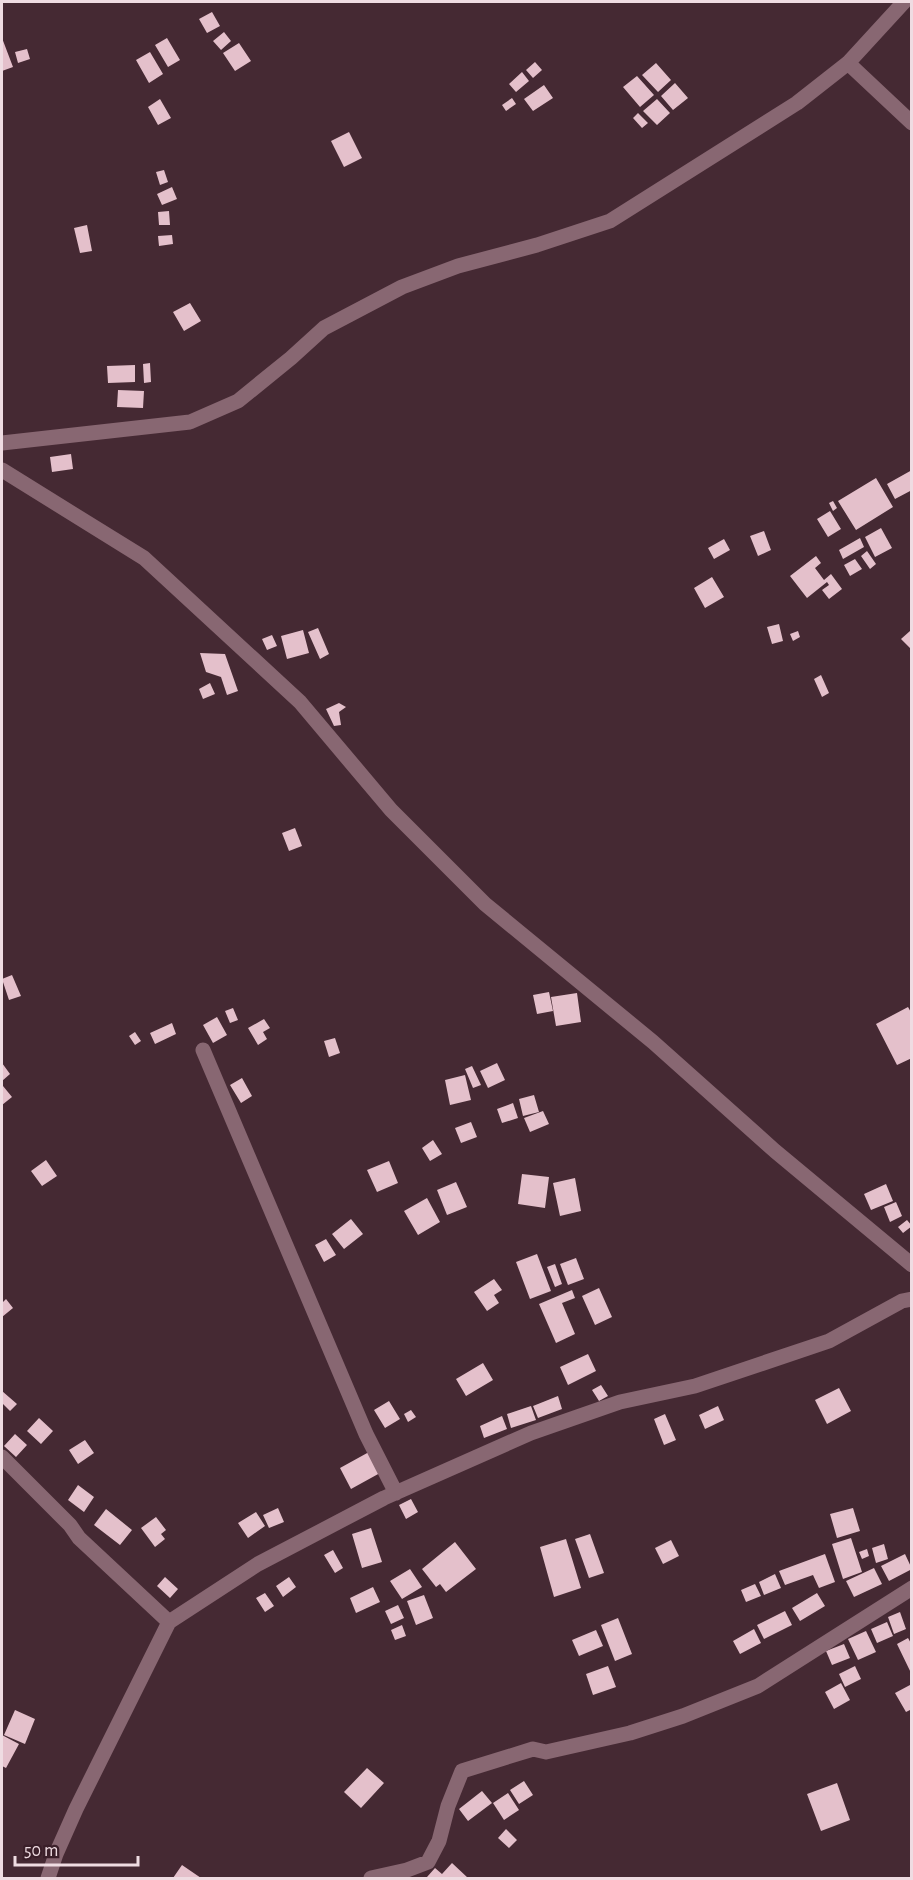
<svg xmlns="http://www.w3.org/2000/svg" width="913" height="1880" font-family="'Alegreya Sans',sans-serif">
<rect width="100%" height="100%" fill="#452933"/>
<!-- building -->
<path fill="#e4c0cb" d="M212 12 220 26 207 33 199 19Z
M224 32 231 41 221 50 213 41Z
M2 38 13 67 2 71Z
M167 38 180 60 168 67 155 45Z
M239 43 251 61 235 71 223 53Z
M27 49 30 59 18 63 15 52Z
M150 52 163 74 149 83 136 60Z
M535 62 542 70 533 78 526 70Z
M656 63 671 80 658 92 642 75Z
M522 72 529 81 516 92 509 84Z
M637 76 654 95 640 107 623 87Z
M675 83 688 98 673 110 661 96Z
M544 85 553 98 533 111 524 99Z
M512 98 516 104 506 111 502 105Z
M160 99 171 118 158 125 148 107Z
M657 99 670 113 657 125 643 111Z
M638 113 648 123 642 128 633 118Z
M349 132 362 158 344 167 331 141Z
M164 170 168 182 160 185 156 172Z
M172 187 177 199 162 205 157 194Z
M169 211 170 225H159L158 212Z
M87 225 92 251 80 253 74 228Z
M172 235 173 244 159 246 158 236Z
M190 303 201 321 184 331 173 312Z
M150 363 151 382 144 383 143 364Z
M135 365V382L108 383 107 366Z
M118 390 144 391 143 408 117 407Z
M71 454 73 469 52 472 50 457Z
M912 470V490L895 499 887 484Z
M876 478 893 507 856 530 838 501Z
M833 501 837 508 833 511 829 503Z
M830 511 841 529 828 537 817 519Z
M881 528 892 548 875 557 865 537Z
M764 531 771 550 758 556 750 536Z
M860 538 864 547 843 559 839 550Z
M724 539 730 550 714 559 708 548Z
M867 551 876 564 870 569 861 556Z
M816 556 821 563 815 568 824 580 831 574 842 589 829 599 822 590 829 585 827 582 807 598 790 576Z
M855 559 862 569 850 576 844 565Z
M712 577 724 597 705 608 694 588Z
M779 624 783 641 772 644 767 627Z
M318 628 329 654 320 659 308 632Z
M303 630 309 653 287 659 281 636Z
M798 631 800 637 793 641 790 634Z
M910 631 912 632V650L901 639Z
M272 635 277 646 267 650 262 639Z
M200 653 225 654 238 691 227 695 221 677 206 672Z
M821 675 829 693 822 697 814 679Z
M210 683 215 694 203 699 199 689Z
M339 703 346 707 339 712 341 725 334 726 326 709Z
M295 828 302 846 289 851 282 833Z
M12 975 21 996 9 1000 2 979Z
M549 992 553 1011 537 1014 533 995Z
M577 993 581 1022 556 1026 551 997Z
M908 1007 912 1014V1058L897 1065 876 1024Z
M233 1008 238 1020 230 1023 225 1011Z
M217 1017 227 1035 213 1043 203 1025Z
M264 1019 270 1028 263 1032 267 1039 258 1045 248 1028Z
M172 1023 176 1034 155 1044 150 1033Z
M135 1032 141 1041 135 1045 129 1036Z
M335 1038 340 1053 329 1057 324 1041Z
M2 1063 10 1074 2 1081Z
M497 1063 505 1080 488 1088 480 1071Z
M472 1066 481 1085 473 1088 465 1069Z
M465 1075 471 1100 450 1105 445 1080Z
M242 1078 252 1096 241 1103 230 1085Z
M3 1086 12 1097 2 1105V1087Z
M534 1095 539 1112 523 1116 519 1099Z
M513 1103 518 1118 502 1123 497 1109Z
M543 1111 549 1124 530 1132 524 1118Z
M471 1122 477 1137 461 1143 455 1128Z
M433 1140 442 1154 430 1161 422 1148Z
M46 1160 57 1176 42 1186 31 1171Z
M389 1161 398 1183 377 1192 367 1170Z
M522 1174 549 1177 545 1208 518 1204Z
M575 1178 581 1211 560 1216 553 1183Z
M456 1182 467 1207 447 1215 437 1190Z
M886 1184 893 1201 871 1210 864 1194Z
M427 1198 440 1222 418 1235 404 1211Z
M896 1202 902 1216 890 1222 884 1207Z
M351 1219 363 1234 344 1249 332 1234Z
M907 1220 912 1226 903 1233 898 1227Z
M326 1239 336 1255 324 1262 315 1245Z
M537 1254 551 1291 530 1299 516 1262Z
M576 1258 584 1279 568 1285 560 1264Z
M555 1264 562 1284 555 1287 547 1267Z
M494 1279 502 1290 494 1295 499 1303 487 1311 474 1292Z
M599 1288 612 1317 595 1325 582 1296Z
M572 1290 575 1298 562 1303 575 1334 556 1343 539 1304Z
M6 1299 13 1308 2 1317V1303Z
M588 1354 596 1371 568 1385 560 1367Z
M483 1363 493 1380 466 1396 456 1379Z
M601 1385 608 1396 599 1401 592 1390Z
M839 1388 851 1411 827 1424 815 1400Z
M2 1391 17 1404 10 1411 2 1403Z
M558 1396 562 1409 538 1418 533 1406Z
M389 1401 400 1419 385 1428 374 1410Z
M531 1406 536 1420 511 1428 507 1414Z
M718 1406 724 1420 705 1429 699 1415Z
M411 1410 416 1417 408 1422 404 1414Z
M665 1414 676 1440 664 1445 654 1419Z
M502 1416 507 1429 484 1438 480 1426Z
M39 1418 53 1431 41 1444 27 1431Z
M15 1434 27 1445 16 1457 4 1446Z
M85 1440 94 1453 78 1464 69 1450Z
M369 1452 380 1473 351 1489 340 1468Z
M78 1485 94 1497 84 1512 68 1500Z
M411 1499 418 1512 406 1519 399 1505Z
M278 1508 284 1522 269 1528 263 1515Z
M853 1508 860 1531 837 1538 830 1514Z
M106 1509 132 1530 120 1545 94 1525Z
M256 1512 265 1526 248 1538 238 1523Z
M156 1517 166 1530 161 1534 165 1539 155 1547 141 1528Z
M371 1528 382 1562 362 1568 352 1534Z
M590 1534 604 1573 589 1578 575 1539Z
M851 1538 862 1572 843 1579 832 1544Z
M566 1539 581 1588 554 1597 540 1547Z
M671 1540 679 1556 663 1564 655 1548Z
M455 1542 476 1569 446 1592 440 1584 436 1587 422 1569Z
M884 1544 888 1559 876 1563 872 1548Z
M867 1549 869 1556 862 1559 859 1552Z
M333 1550 343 1568 335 1573 324 1555Z
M825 1554 835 1582 819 1588 813 1575 785 1585 779 1571Z
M905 1554 912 1569 889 1581 881 1566Z
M874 1568 882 1584 854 1597 846 1581Z
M410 1569 422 1587 402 1599 390 1581Z
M775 1574 781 1588 764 1595 759 1582Z
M165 1577 178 1589 170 1598 157 1586Z
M289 1577 296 1587 283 1597 276 1586Z
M755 1584 761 1596 746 1602 741 1590Z
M373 1587 380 1602 356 1613 350 1598Z
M265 1593 274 1606 265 1612 256 1598Z
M817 1593 825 1606 800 1621 792 1608Z
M424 1595 433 1618 416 1625 407 1601Z
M398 1605 404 1618 391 1624 385 1611Z
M785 1611 792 1625 764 1639 757 1625Z
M900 1612 906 1629 894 1634 888 1617Z
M618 1618 632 1654 615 1661 601 1625Z
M887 1622 893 1636 877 1643 871 1629Z
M402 1625 406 1636 395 1640 391 1630Z
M754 1629 761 1643 740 1654 733 1641Z
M596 1630 603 1646 579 1656 572 1640Z
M866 1631 876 1652 858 1660 848 1639Z
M908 1638 912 1645V1675L897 1644Z
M844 1644 850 1658 832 1665 826 1651Z
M608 1666 616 1687 593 1695 586 1674Z
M855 1666 861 1679 845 1687 839 1674Z
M841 1683 850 1700 834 1709 825 1692Z
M910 1685 912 1709 906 1712 895 1693Z
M15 1710 35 1719 25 1744 4 1735Z
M2 1735 19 1744 6 1768 2 1766Z
M367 1768 384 1783 361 1808 344 1792Z
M524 1781 533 1795 519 1804 510 1790Z
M837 1783 850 1820 821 1831 807 1794Z
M482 1791 492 1803 468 1821 459 1809Z
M508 1793 519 1810 504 1820 493 1803Z
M506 1829 517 1840 509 1848 498 1838Z
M452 1863 468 1878 427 1877 435 1868 442 1874Z
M182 1865 201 1878H173Z"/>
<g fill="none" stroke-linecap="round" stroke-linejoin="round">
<!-- street -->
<path stroke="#886772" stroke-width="15" d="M848 63 912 123
M2 443 190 422 238 401 291 358 324 328 402 287 458 266 537 245 610 221 797 103 848 63 904 2
M2 470 144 558 300 702 391 810 485 904 653 1042 775 1151 912 1265
M203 1050 366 1434 396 1493
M2 1457 70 1525 79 1538 169 1622
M48 1878 56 1854 76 1809 169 1622 258 1564 384 1498 531 1433 620 1402 695 1386 829 1341 902 1301 912 1299
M371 1878 407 1870 428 1862 439 1841 448 1806 462 1771 533 1749 546 1752 630 1733 683 1716 758 1686 912 1588"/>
</g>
<!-- border -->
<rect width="913" height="1880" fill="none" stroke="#efdce2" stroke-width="6"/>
<!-- scale -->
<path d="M15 1856v9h123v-9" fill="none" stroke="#efdce2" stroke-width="3"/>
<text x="24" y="1856" font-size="18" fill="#efdce2" stroke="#3a1f29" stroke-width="4.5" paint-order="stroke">50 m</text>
</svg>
